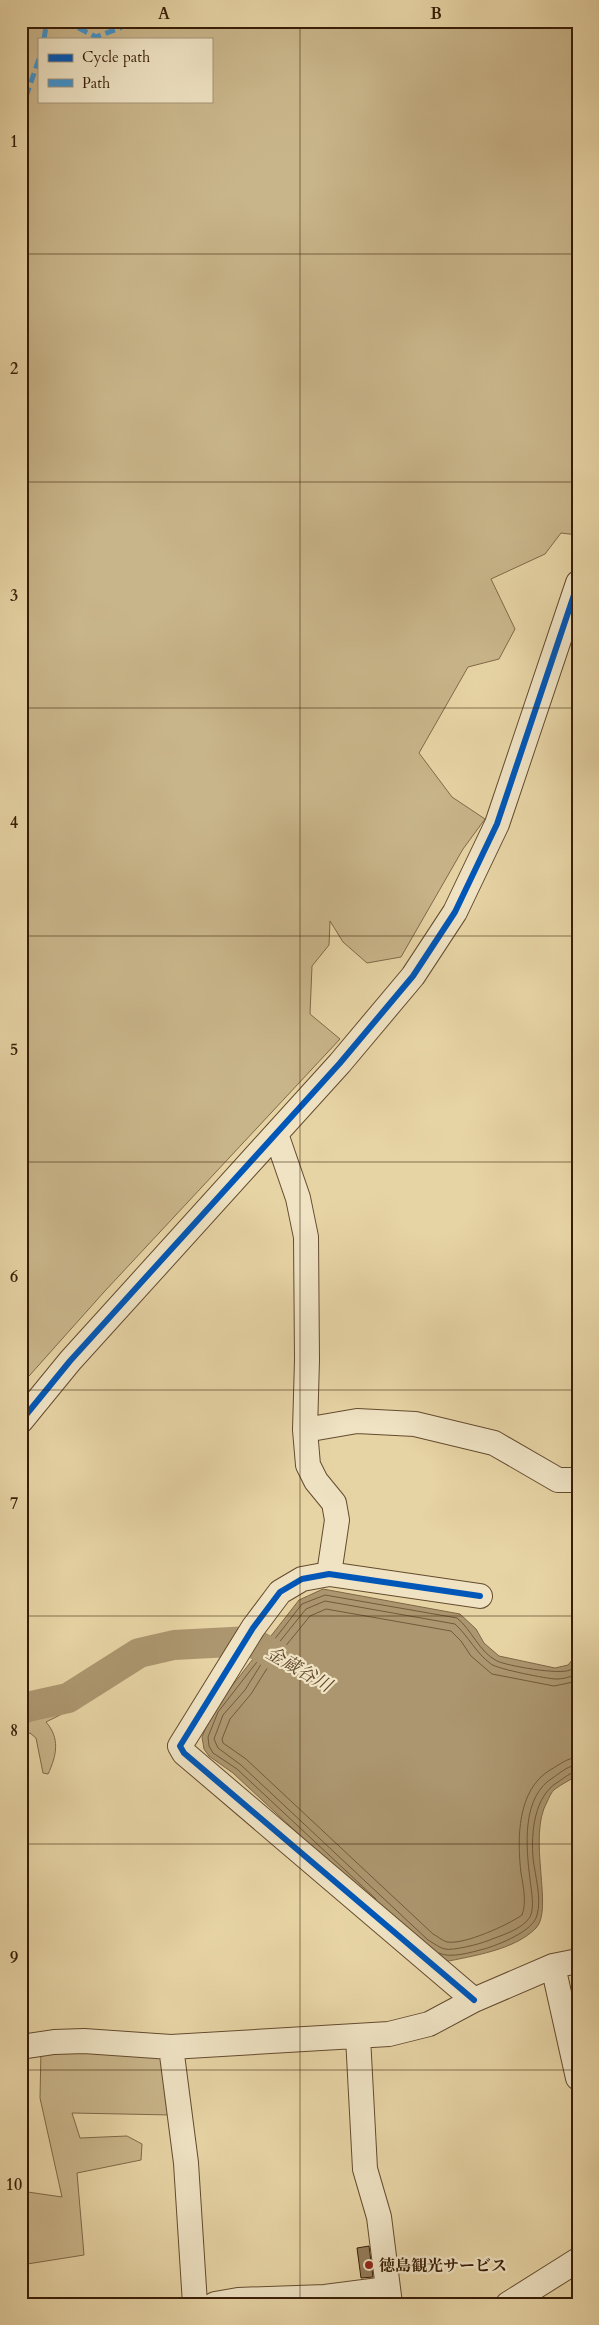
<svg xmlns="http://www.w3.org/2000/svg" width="599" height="2325" font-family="Cardo,'Noto Serif JP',serif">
<rect width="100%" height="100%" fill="#e7d4a5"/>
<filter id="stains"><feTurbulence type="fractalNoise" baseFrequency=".004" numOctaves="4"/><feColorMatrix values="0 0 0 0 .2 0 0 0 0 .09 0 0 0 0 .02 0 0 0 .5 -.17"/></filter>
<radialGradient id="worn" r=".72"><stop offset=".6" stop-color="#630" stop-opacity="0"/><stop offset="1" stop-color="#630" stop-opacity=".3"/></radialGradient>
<!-- green -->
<path fill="#c9b58a" stroke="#806948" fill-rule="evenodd" d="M21 21H578V535L561 533 545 554 491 579 515 629 499 659 468 667 419 753 452 797 485 819 463 849 401 957 367 963 343 942 330 921 329 945 312 966 310 1014 340 1039 104 1292 21 1385ZM39 39H211V101H39Z
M89 1693 80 1705 46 1722C60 1738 57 1755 48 1774L43 1773 36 1738 30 1733 21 1737V1718L67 1704Z
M41 2049 167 2053 172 2115 72 2113 80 2138 127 2136 142 2144 141 2160 77 2173 84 2255 21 2265V2191L62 2197 40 2098Z"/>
<!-- water -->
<path fill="#ac966f" stroke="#7e6645" d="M323 1589 460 1614 476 1629 484 1643 499 1656 555 1668 568 1665 578 1653V1775C570 1780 562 1784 555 1789 551 1792 549 1798 547 1802 527 1837 554 1910 536 1928 515 1950 472 1956 444 1962L422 1949 233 1773 209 1756 204 1749 202 1737 214 1709 299 1600Z"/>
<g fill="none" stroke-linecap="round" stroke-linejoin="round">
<!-- shore -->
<path stroke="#725a3a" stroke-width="1" d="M578 1672C572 1677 564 1679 556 1679 548 1679 497 1669 491 1664 476 1653 469 1637 455 1624L325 1601 306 1609 260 1666 245 1690 223 1715 214 1739 218 1748 241 1765 428 1940C433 1943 440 1948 445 1949 452 1951 480 1944 487 1941 499 1936 522 1930 530 1917 535 1907 531 1890 530 1879 526 1847 521 1796 554 1777 561 1772 569 1765 578 1765
M578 1681 554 1686 492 1674 471 1656 461 1641 451 1631 326 1609 310 1616 266 1670 251 1694 230 1719 222 1739 223 1743 246 1759 433 1934C437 1936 443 1941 447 1942 464 1945 508 1925 522 1915 527 1903 523 1885 521 1873 517 1839 517 1790 550 1770 559 1765 567 1758 578 1757
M376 1899 237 1769 213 1753 209 1746 208 1737 218 1712 302 1604 325 1595 457 1618C472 1630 479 1652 497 1661 508 1666 559 1675 570 1670 573 1669 575 1665 578 1662
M439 1953C450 1959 472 1952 484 1949 498 1945 534 1931 537 1915 542 1898 535 1876 533 1858 531 1833 534 1796 558 1782 564 1778 571 1772 578 1771"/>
<!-- river -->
<path stroke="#ac966f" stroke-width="30" d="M21 1710 27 1707 68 1698 139 1653 174 1645 250 1641 295 1667"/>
</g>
<!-- building -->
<path fill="#937c59" stroke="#381d06" d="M369 2246 373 2277 361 2278 357 2248Z"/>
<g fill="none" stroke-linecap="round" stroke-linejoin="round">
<defs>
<path id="minor" d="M276 1134 298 1198 306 1237 307 1360 305 1430 308 1465 316 1481 334 1503 337 1520 329 1574
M21 1421 70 1361 340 1063 413 976 455 912 497 824 578 583
M305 1430 357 1421 415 1424 494 1443 558 1480H578
M553 1966 578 2078
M474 2000 184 1753 180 1746 253 1628 280 1592 302 1579 329 1574 480 1596
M358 2037 365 2169 379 2217 390 2304
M21 2047 54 2042 84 2041 171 2047 389 2034 429 2024 474 2000 553 1966 578 1961
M171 2047 186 2163 195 2304
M215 2304 238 2300 325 2297 387 2289
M508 2304 578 2260"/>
</defs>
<!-- minor casing -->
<use href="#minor" stroke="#644b2e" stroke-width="26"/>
<!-- minor -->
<use href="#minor" stroke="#efe3c4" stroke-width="24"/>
<!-- quiet -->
<path stroke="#3e94d1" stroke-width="5" stroke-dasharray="10 5" stroke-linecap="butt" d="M65 21 96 37 120 28 128 21
M44 39 47 21
M21 111 39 59"/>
<defs>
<path id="cycleway" d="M21 1421 70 1361 340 1063 413 976 455 912 497 824 578 583
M474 2000 184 1753 180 1746 253 1628 280 1592 302 1579 329 1574 480 1596"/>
</defs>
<!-- cycleway casing -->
<use href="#cycleway" stroke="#efe3c4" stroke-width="9"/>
<!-- cycleway -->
<use href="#cycleway" stroke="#0057b8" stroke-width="6"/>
</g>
<!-- grid -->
<path fill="none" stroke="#381d06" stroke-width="1" stroke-opacity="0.55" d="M300 21V2304M21 254H578M21 482H578M21 708H578M21 936H578M21 1162H578M21 1390H578M21 1616H578M21 1844H578M21 2070H578"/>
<!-- markers -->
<circle fill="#8f2418" stroke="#efe3c4" stroke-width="2" cx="369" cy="2265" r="5"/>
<g text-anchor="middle" stroke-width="4.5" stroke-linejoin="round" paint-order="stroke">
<!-- poi labels -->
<g font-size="16" font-weight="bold" fill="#381d06" stroke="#efe3c4" text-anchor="start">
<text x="379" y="2271">徳島観光サービス</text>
</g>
<!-- water labels -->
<g font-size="18" font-style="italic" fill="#61472b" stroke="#efe3c4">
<text transform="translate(299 1669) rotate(30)" y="6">金蔵谷川</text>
</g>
</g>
<!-- margin -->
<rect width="599" height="2325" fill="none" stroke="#e7d4a5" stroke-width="55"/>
<!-- legend -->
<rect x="38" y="38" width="175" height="65" fill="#efe3c4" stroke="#a69478"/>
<rect x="48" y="54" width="25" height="8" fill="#0057b8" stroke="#a69478"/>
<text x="82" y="62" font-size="15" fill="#381d06">Cycle path</text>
<rect x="48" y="79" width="25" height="8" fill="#3e94d1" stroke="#a69478"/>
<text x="82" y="88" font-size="15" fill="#381d06">Path</text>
<rect x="28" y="28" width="544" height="2270" fill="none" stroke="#381d06" stroke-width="2"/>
<g font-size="16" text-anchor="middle" font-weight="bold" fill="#381d06">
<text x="164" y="19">A</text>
<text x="436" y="19">B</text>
<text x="14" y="147">1</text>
<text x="14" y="374">2</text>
<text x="14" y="601">3</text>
<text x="14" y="828">4</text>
<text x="14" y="1055">5</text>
<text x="14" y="1282">6</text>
<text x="14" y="1509">7</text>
<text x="14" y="1736">8</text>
<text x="14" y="1963">9</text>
<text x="14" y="2190">10</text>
</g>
<rect width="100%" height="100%" filter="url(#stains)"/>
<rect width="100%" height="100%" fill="url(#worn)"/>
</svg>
